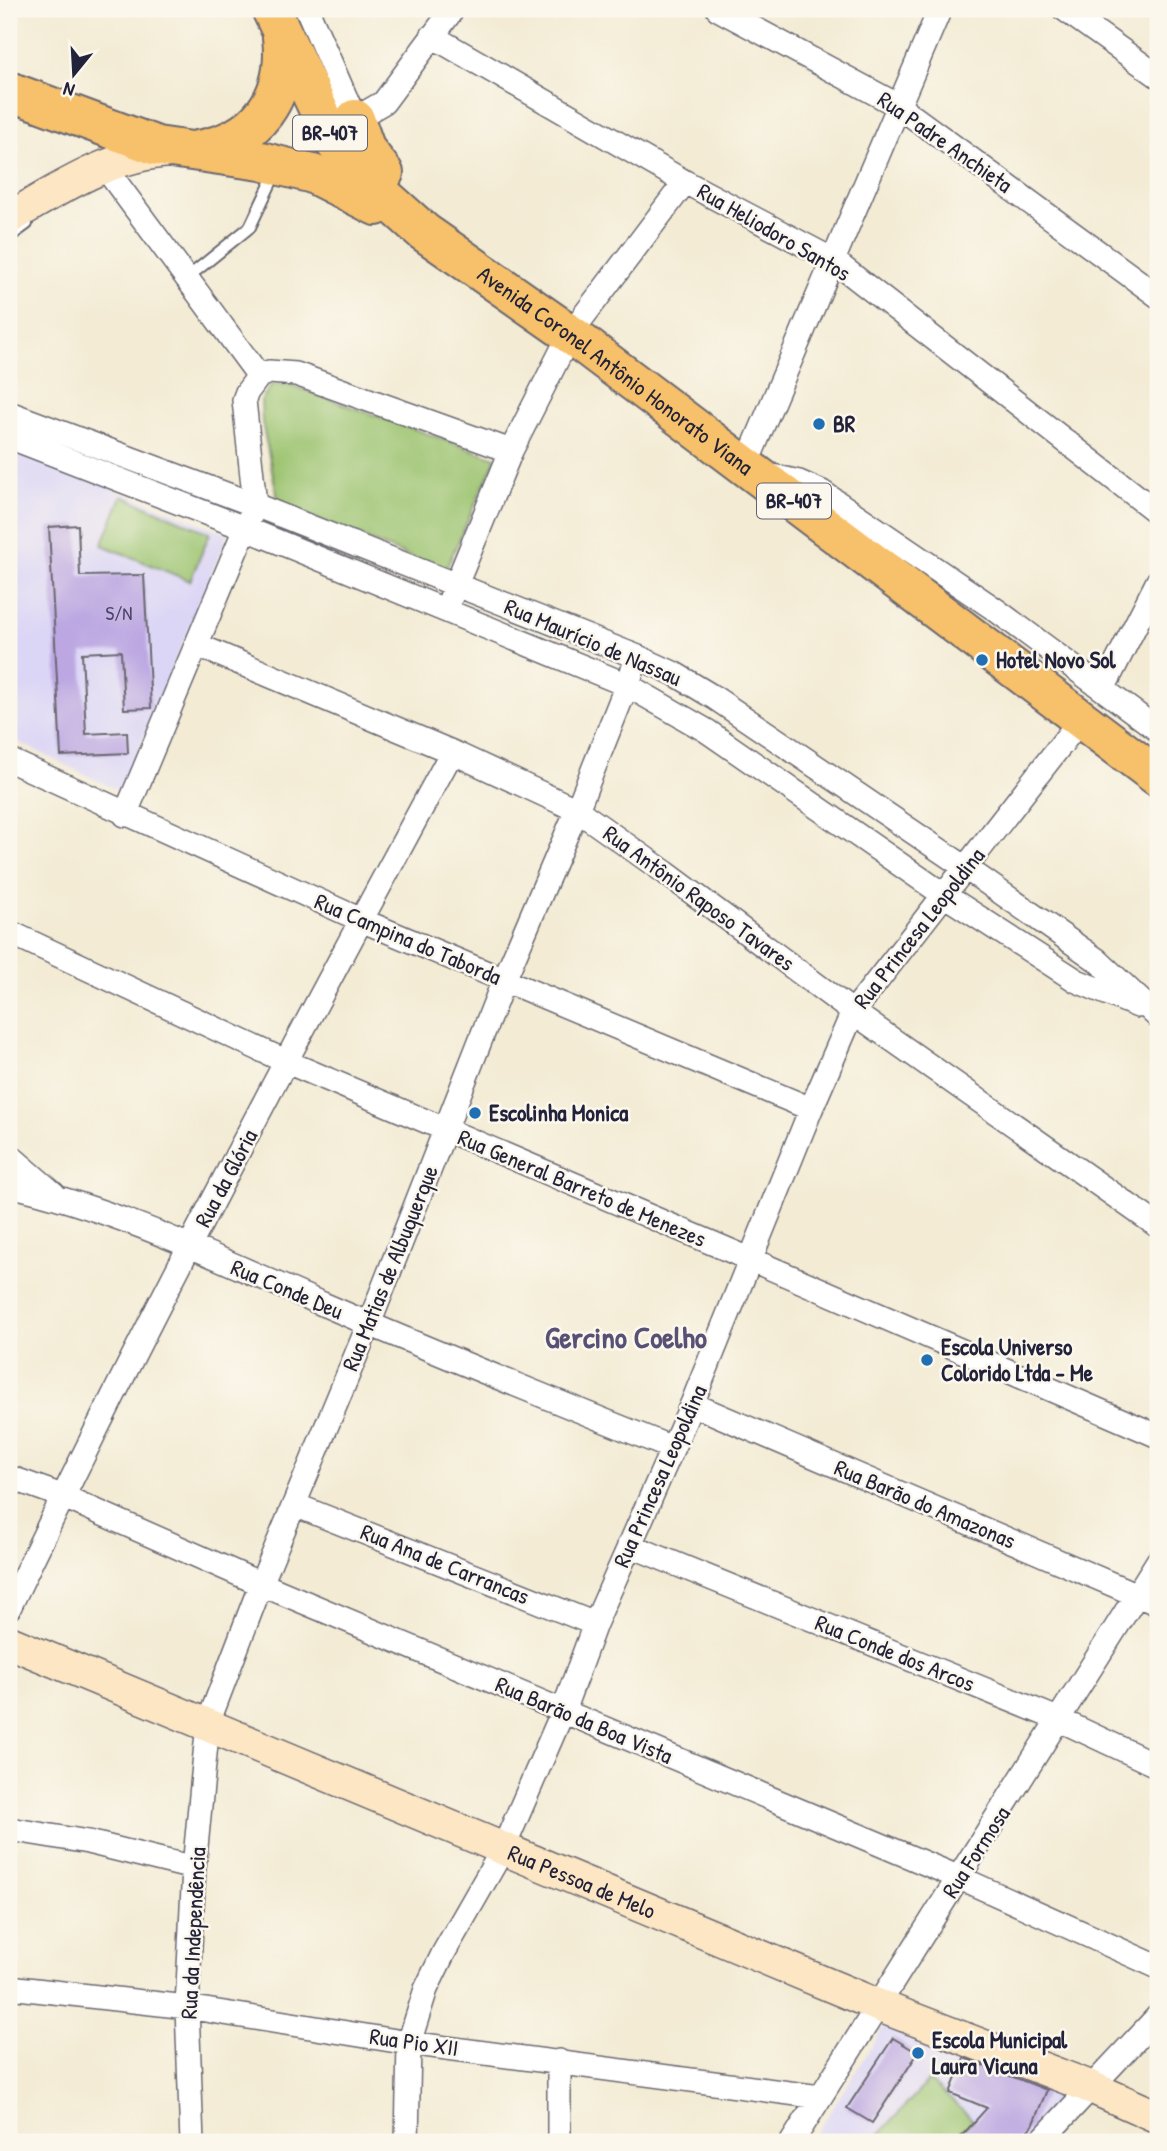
<svg xmlns="http://www.w3.org/2000/svg" width="1167" height="2151" font-family="'Patrick Hand',sans-serif">
<rect width="100%" height="100%" fill="#fbf7ec"/>
<filter id="ink" filterUnits="userSpaceOnUse"><feTurbulence type="fractalNoise" baseFrequency=".0143" numOctaves="2"/><feDisplacementMap in="SourceGraphic" scale="14" xChannelSelector="R" yChannelSelector="G"/><feConvolveMatrix kernelMatrix="1 2 1 2 8 2 1 2 1" color-interpolation-filters="sRGB"/></filter>
<filter id="wash" filterUnits="userSpaceOnUse"><feTurbulence type="fractalNoise" baseFrequency=".00686" numOctaves="4" result="noise"/><feDisplacementMap in="SourceGraphic" scale="28" xChannelSelector="R" yChannelSelector="G"/><feGaussianBlur stdDeviation="1.57" result="paint"/><feColorMatrix in="noise" values="0 0 0 0 0 0 0 0 0 0 0 0 0 0 0 0 0 1.4 0 .05"/><feComposite in="paint" operator="in"/></filter>
<g filter="url(#wash)">
<rect width="100%" height="100%" fill="#f3ebd4"/>
<!-- built -->
<path fill="#dcd6f6" d="M9 447 228 534 121 792 12 739 9 669Z
M889 2019 1069 2097 1025 2142H811Z"/>
<!-- green -->
<path fill="#9ac26d" stroke="#5e7254" stroke-width="2" d="M287 384 496 458 445 571 279 504 262 422 261 401 271 385Z
M122 496 210 533 190 581 102 545Z
M929 2080 973 2120 953 2142H881L876 2138Z"/>
<g id="blocks">
<!-- building -->
<path fill="#bca7e2" d="M78 525 80 576 144 575 151 708 124 709 121 651 82 653 86 734 127 732 128 753 61 756 49 527Z
M893 2038 918 2053 872 2123 847 2108Z
M964 2058 1047 2090 1032 2126 1016 2142H956L987 2108 950 2093Z"/>
</g>
</g>
<g filter="url(#ink)">
<use href="#blocks" fill-opacity="0" stroke="#6b6871" stroke-width="2"/>
<g fill="none" stroke-linecap="round" stroke-linejoin="round">
<defs>
<path id="lane" d="M9 237 27 224
M187 278 250 227 277 170"/>
<path id="street" d="M307 9 355 119 384 102 453 9
M718 9 897 105 1158 296
M1064 9 1158 76
M432 36 685 182 833 260 1158 513
M104 166 259 376 247 392 244 400 255 505 125 815
M259 376 269 372 296 374 511 451
M9 413 255 505 638 657 675 674 715 698 966 868 1097 960 1158 1017
M9 437 247 529 627 685 707 731 944 895 1077 981 1138 1006
M746 465 940 9
M768 475 799 482 822 492 996 610 1158 730
M451 597 511 451 570 334 685 182
M197 645 452 752 577 810 666 873 853 1012 1158 1226
M1103 689 1158 581
M9 760 361 920 811 1109
M9 932 287 1062 752 1260 1158 1436
M9 1155 54 1194
M9 1185C117 1209 223 1261 325 1305 440 1355 556 1401 672 1448
M692 1404 1158 1604
M9 1477 62 1496 261 1584 960 1878 1158 1967
M295 1505 595 1624
M629 1545 1060 1720 1158 1766
M9 1608C148 1318 299 1034 452 752
M9 1829 88 1842 194 1868
M9 1987 187 2007 409 2043 820 2097
M192 2142 187 2007 194 1868 208 1723 261 1584 369 1324 504 980 577 810 638 657
M407 2142 409 2043 426 1989 444 1952 503 1849 563 1711 595 1624 692 1404 811 1109 853 1012 1081 719
M559 2142V2061
M792 2142 1158 1561
M1040 2142 1158 2016"/>
<g id="secondary">
<path d="M9 218C59 189 111 154 171 151"/>
<path id="s1" d="M9 1642 877 2005 1093 2088 1158 2117"/>
</g>
<g id="highway">
<path id="s2" d="M271 9 333 140 360 175 424 232 570 334 1158 777"/>
<path d="M9 91 157 146 261 161 313 174 376 206"/>
<path d="M355 119 366 150 384 173"/>
<path d="M197 150C257 141 289 97 282 37"/>
</g>
</defs>
<!-- lane casing -->
<use href="#lane" stroke="#6b6871" stroke-width="14"/>
<!-- street casing -->
<use href="#street" stroke="#6b6871" stroke-width="26"/>
<!-- secondary casing -->
<use href="#secondary" stroke="#6b6871" stroke-width="35"/>
<!-- highway casing -->
<use href="#highway" stroke="#6b6871" stroke-width="42"/>
<!-- lane -->
<use href="#lane" stroke="#fff" stroke-width="10"/>
<!-- street -->
<use href="#street" stroke="#fff" stroke-width="23"/>
<!-- secondary -->
<use href="#secondary" stroke="#fce6c4" stroke-width="32"/>
<!-- highway -->
<use href="#highway" stroke="#f7c06b" stroke-width="38"/>
</g>
</g>
<!-- markers -->
<g fill="#1f6fb2" stroke="#fbf7ec" stroke-width="2.5">
<circle cx="819" cy="424" r="7"/>
<circle cx="982" cy="660" r="7"/>
<circle cx="475" cy="1113" r="7"/>
<circle cx="927" cy="1360" r="7"/>
<circle cx="918" cy="2053" r="7"/>
</g>
<g text-anchor="middle" stroke-width="5" stroke-linejoin="round" paint-order="stroke">
<!-- number labels -->
<g font-size="19" fill="#484365">
<text x="119" y="620">S/N</text>
</g>
<!-- shield labels -->
<g fill="#fbf7ec" stroke="#636270" stroke-width="2">
<rect x="293" y="115.5" width="74" height="35" rx="5"/>
<rect x="757" y="483.5" width="74" height="35" rx="5"/>
</g>
<g font-size="21" font-weight="bold" fill="#22223b">
<text x="330" y="140">BR-407</text>
<text x="794" y="508">BR-407</text>
</g>
<!-- street labels -->
<g font-size="23" fill="#22223b" stroke="#fbf7ec">
<text transform="translate(945 142) rotate(35)" y="8">Rua Padre Anchieta</text>
<text transform="translate(774 232) rotate(30)" y="8">Rua Heliodoro Santos</text>
<text dy="8" stroke="none"><textPath href="#s2" startOffset="511">Avenida Coronel Antônio Honorato Viana</textPath></text>
<text transform="translate(593 642) rotate(23)" y="8">Rua Maurício de Nassau</text>
<text transform="translate(699 898) rotate(36)" y="8">Rua Antônio Raposo Tavares</text>
<text transform="translate(919 928) rotate(-52)" y="8">Rua Princesa Leopoldina</text>
<text transform="translate(408 939) rotate(23)" y="8">Rua Campina do Taborda</text>
<text transform="translate(226 1178) rotate(-62)" y="8">Rua da Glória</text>
<text transform="translate(582 1188) rotate(23)" y="8">Rua General Barreto de Menezes</text>
<text transform="translate(390 1268) rotate(-68)" y="8">Rua Matias de Albuquerque</text>
<text transform="translate(287 1289) rotate(23)" y="8">Rua Conde Deu</text>
<text transform="translate(660 1476) rotate(-66)" y="8">Rua Princesa Leopoldina</text>
<text transform="translate(925 1504) rotate(23)" y="8">Rua Barão do Amazonas</text>
<text transform="translate(445 1564) rotate(22)" y="8">Rua Ana de Carrancas</text>
<text transform="translate(895 1653) rotate(22)" y="8">Rua Conde dos Arcos</text>
<text transform="translate(584 1720) rotate(23)" y="8">Rua Barão da Boa Vista</text>
<text transform="translate(976 1852) rotate(-57)" y="8">Rua Formosa</text>
<text dy="8" stroke="none"><textPath href="#s1" startOffset="621">Rua Pessoa de Melo</textPath></text>
<text transform="translate(193 1933) rotate(-87)" y="8">Rua da Independência</text>
<text transform="translate(414 2042) rotate(8)" y="8">Rua Pio XII</text>
</g>
<!-- poi labels -->
<g font-size="23" font-weight="bold" fill="#22223b" stroke="#fbf7ec" text-anchor="start">
<text x="833" y="432">BR</text>
<text x="996" y="668">Hotel Novo Sol</text>
<text x="489" y="1121">Escolinha Monica</text>
<text x="941" y="1355">Escola Universo<tspan x="941" dy="26">Colorido Ltda - Me</tspan></text>
<text x="932" y="2048">Escola Municipal<tspan x="932" dy="26">Laura Vicuna</tspan></text>
</g>
<!-- district labels -->
<g font-size="30" font-weight="bold" fill="#585175" stroke="#fbf7ec">
<text x="626" y="1348">Gercino Coelho</text>
</g>
</g>
<!-- margin -->
<rect width="1167" height="2151" fill="none" stroke="#fbf7ec" stroke-width="35"/>
<!-- north arrow -->
<g transform="translate(74 74) rotate(198)" stroke="#fbf7ec" stroke-width="5" paint-order="stroke">
<path d="M0-5L12 26L0 18L-12 26Z" fill="#22223b"/>
<text y="-10" font-size="19" font-weight="bold" text-anchor="middle" fill="#22223b">N</text>
</g>
</svg>
